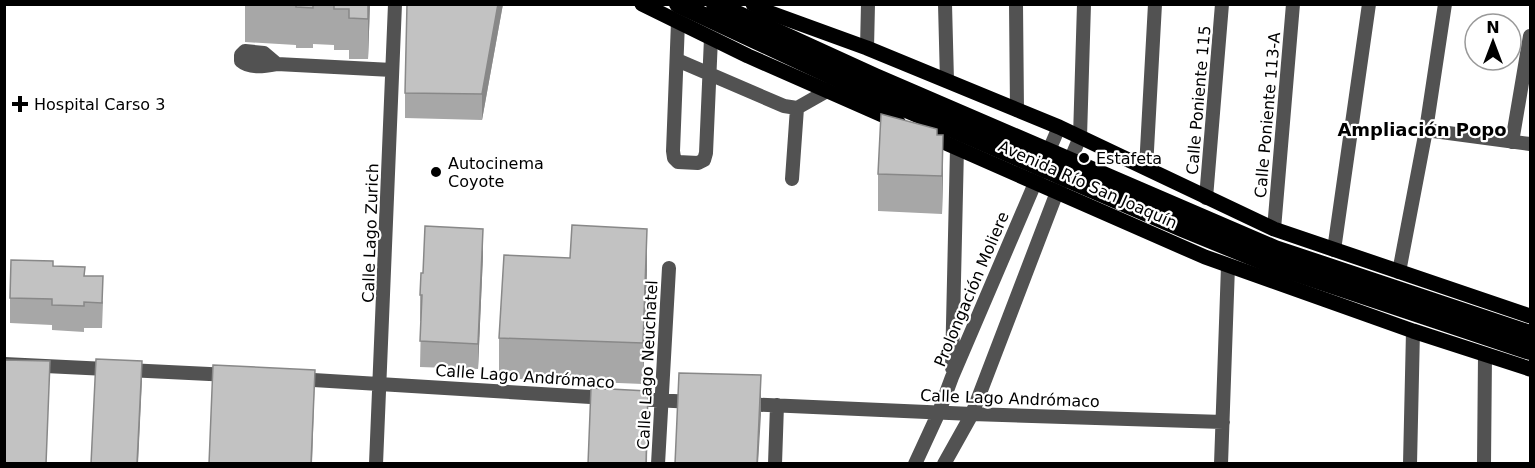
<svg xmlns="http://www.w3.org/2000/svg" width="1535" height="468" font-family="'DejaVu Sans',sans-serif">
<rect width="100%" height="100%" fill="#fff"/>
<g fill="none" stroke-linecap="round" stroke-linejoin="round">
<!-- minor -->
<path stroke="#525252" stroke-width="14" d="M945 4 947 81
M1016 4 1017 110
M678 22 673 151 674 158 678 162 698 163 704 160 706 153 711 38
M867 48 868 4
M677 60 784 106 797 108 827 91
M277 64 264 53 245 51 241 55V61C250 69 266 66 277 64L392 70
M1426 130 1530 144
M1512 142 1530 36
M1146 168 1155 4
M792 179 797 108
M1206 198 1222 4
M1274 229 1293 4
M1334 250 1369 4
M1399 272 1426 130 1445 4
M4 364 230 375
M952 368 957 148
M297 379 607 398
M633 399 694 402
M743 404 972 414 1223 422
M376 464 395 4
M658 464 669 268
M775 464 777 405
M915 464 939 412 952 377 1059 127
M944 464 972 414 1057 192 1080 137 1084 4
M1221 464 1228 266
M1410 464 1413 331
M1484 464 1485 355"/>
<!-- major -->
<path stroke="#000" stroke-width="15" d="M642 4 748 56 898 122
M753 4 768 12 867 48 1059 127 1274 229 1530 316
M925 134 1205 257 1413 331 1530 369"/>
<!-- highway -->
<path stroke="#000" stroke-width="18" d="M678 4 867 92 1182 228 1270 264 1530 351
M715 4 875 77 1275 249 1530 334"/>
</g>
<!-- wall -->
<path fill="#a7a7a7" d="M245 4H370L368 59H349V50H334V45L313 44V48H296V45L245 42Z
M503 4 482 120 405 118V93Z
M937 135 943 173 942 214 878 211V174Z
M483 255 478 369 420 367 421 321H420V295L423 273Z
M53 266 85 276 103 302 102 328H84V332L52 330V325L10 323V298Z
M647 270 643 384 499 378V338Z"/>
<!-- shaded-wall -->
<path fill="#888" d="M368 4H370L368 59Z
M498 4H503L482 120V94Z
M943 135V173L942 214V176Z
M483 229V255L478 369V344Z
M647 229V270L643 384V343Z
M142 361V380L138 464H137Z
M315 370 312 464H311Z
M761 375V415L758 464H757Z
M648 391 647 464H646Z"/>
<!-- building -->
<path fill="#c2c2c2" stroke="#888" stroke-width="1.5" d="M296 4H313V8L296 7Z
M334 4H368V19L349 18V9H334Z
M407 4H498L482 94 405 93Z
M881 114 937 129V135H943L942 176 878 174Z
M572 225 647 229 643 343 499 338 504 255 570 258Z
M425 226 483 229 478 344 420 341 422 295H420L421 273H423Z
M11 260 53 261V266L85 267 84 276H103L102 303 84 302V306L52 305V299L10 298Z
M96 359 142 361 137 464H91Z
M4 360 50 361 46 464H4Z
M213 365 315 370 311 464H209Z
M679 373 761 375 757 464H675Z
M591 388 648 391 646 464H588Z"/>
<!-- markers -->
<g fill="#000" stroke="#fff" stroke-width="2">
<path d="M17 95h6v6h6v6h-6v6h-6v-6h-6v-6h6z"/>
<circle cx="1084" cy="158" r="6"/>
<circle cx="436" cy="172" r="6"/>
</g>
<g text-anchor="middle" stroke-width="4.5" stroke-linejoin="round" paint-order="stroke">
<!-- street labels -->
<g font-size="16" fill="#000" stroke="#fff">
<text transform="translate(1198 100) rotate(-85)" y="6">Calle Poniente 115</text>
<text transform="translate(1267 115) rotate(-85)" y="6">Calle Poniente 113-A</text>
<text transform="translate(1088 184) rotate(24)" y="6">Avenida Río San Joaquín</text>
<text transform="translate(370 233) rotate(-88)" y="6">Calle Lago Zurich</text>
<text transform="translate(971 289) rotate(-67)" y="6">Prolongación Moliere</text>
<text transform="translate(647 365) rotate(-87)" y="6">Calle Lago Neuchatel</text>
<text transform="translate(525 376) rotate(4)" y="6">Calle Lago Andrómaco</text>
<text transform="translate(1010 398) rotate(2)" y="6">Calle Lago Andrómaco</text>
</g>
<!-- poi labels -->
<g font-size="16" fill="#000" stroke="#fff" text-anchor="start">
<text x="34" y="110">Hospital Carso 3</text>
<text x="1096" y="164">Estafeta</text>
<text x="448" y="169">Autocinema<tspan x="448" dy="18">Coyote</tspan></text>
</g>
<!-- neighbourhood labels -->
<g font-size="18" font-weight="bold" fill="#000" stroke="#fff">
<text x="1422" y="136">Ampliación Popo</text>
</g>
</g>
<!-- border -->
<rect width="1535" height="468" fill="none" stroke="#000000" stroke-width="12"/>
<!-- north arrow -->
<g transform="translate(1493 42)"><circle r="28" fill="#ffffff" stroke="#999999" stroke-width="1.5"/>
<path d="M0-4.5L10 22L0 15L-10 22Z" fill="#000000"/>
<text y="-9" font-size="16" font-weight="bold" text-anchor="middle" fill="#000000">N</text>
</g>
</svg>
